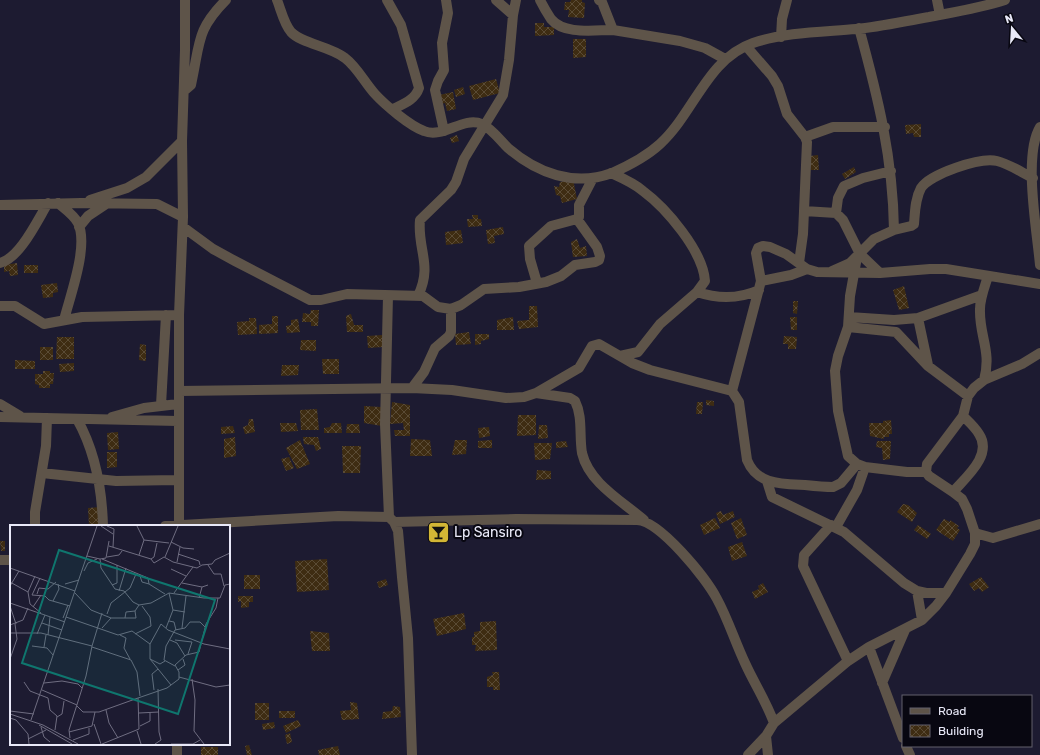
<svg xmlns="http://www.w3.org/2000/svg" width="1040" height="755" font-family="Rubik,sans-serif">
<defs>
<pattern id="building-cross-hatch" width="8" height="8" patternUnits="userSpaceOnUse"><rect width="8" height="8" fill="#3e2c12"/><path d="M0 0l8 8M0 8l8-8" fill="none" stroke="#5a4b35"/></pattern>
</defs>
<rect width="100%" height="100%" fill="#1d1b31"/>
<!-- building -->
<path fill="url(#building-cross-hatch)" d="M571 0H582V2L585 3 584 18 568 17 569 10H564L565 2H570Z
M535 23H544V27H554V35L535 36Z
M573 39H586V57L573 58Z
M496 79 500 93 473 100 469 86Z
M463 87 465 94 456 97 454 90Z
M453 92 456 109 447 111 445 103 442 104 439 95Z
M921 124V137H914L913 133 906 134 905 125Z
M457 135 459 141 452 143 450 138Z
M818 155 819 170H811L810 156Z
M854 167 856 172 845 179 842 174Z
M573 179 577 199 562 203 560 196 556 195 554 186 559 187 560 182Z
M472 215H478V219H481L482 226 468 227 467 219H473Z
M503 227 504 234 494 236 495 243 488 244 486 230Z
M461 230 463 243 446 245 445 232Z
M577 239 580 248 586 246 587 256 573 257 571 242Z
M17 263 18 275 10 276 9 271 4 272V265Z
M24 265H38V273H24Z
M57 283 58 292 53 293V297L43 298 41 285Z
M904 286 909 308 899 310 893 290Z
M793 301H798L797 314 793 313Z
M529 306H537L538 327 519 329 517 321 529 320Z
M311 310H319L318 326H311V322H302L303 313 310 314Z
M351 314 354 325H363V332H347L346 316Z
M272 316H278V333L259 334V325L272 324Z
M513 317 514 330H497V320Z
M790 317H797V330H791Z
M249 318H256L257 334 238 335 237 322 249 321Z
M298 319 300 332 287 333 286 326 291 325V320Z
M469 332 471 344 456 345 455 334Z
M475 334H489V339L481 341V344L475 345Z
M382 335 383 347 368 348 367 336Z
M784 336 797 337 796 349H788V344H783Z
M57 337H74V359H56Z
M301 340H316V351L300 350Z
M140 344 146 345V361L139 360Z
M40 347H53V360H40Z
M322 359H339V374H323Z
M15 360 35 361V369H15Z
M74 363V371L60 372 59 364Z
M282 365H299L298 375 281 376Z
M43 371H50V373H54L53 384H50V388H39V385L35 384V374H43Z
M706 400 714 401V406L706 405Z
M392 402 410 405V436H395L394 430H404L403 423 390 424Z
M697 402H703L702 414H696Z
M364 406 381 407 382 426 364 423Z
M317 409 319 430H301L300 410Z
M518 415H536V435L517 436Z
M249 419H253L255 432 245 434 243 427 248 425Z
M891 420 892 434H889V437H884V439L870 436 869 423H883V421Z
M280 423H296L298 431 281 432Z
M332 423H341L342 433H324V428L330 427Z
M347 424H359L360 433H346Z
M539 425H547L548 438 538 439Z
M233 426 235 433 221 434V427Z
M489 427 490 436 479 438 478 428Z
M118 432 119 449 108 450 107 433Z
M235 437 236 456 224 458V439Z
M303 437H318L321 449 316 451 314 445 304 444Z
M411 439 430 440 432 456H410Z
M300 440 310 464 297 469 286 448Z
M455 440H467L466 454 452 455Z
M492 440V448H478V441Z
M566 441 568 447 556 448V442Z
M877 441H891L890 459 883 460 882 448 876 447Z
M534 443H552L550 459 535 460Z
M342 446H361L360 473H343Z
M107 452H117V467L107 468Z
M289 457 294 468 286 471 281 459Z
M537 470 551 471V479L536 480Z
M903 504 908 505 917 513 912 522 897 512Z
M100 507 101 526H89L88 508Z
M721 511 723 515 733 511 735 517 720 524 716 513Z
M715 518 720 528 704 535 700 525Z
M741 518 747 535 737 539 731 523Z
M944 519 950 522V520L959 526 957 528 960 530 953 541 936 530Z
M918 525 931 534 927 539 914 530Z
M0 541H5V551H1Z
M742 542 747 556 732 561 728 547Z
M327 559 329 590 297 592 295 561Z
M244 575H260V589H244Z
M981 577 989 587 982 592 979 588 974 591 969 584Z
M386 579 388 585 379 588 377 582Z
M763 583 768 592 755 599 752 592 759 589 758 586Z
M238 596H253V602H249V607L241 608V601L238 602Z
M464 613 466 629 437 636 433 619Z
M496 621 497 650 475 651 476 645H472V637H474V632L480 631V622Z
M310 631 329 633 330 651H312Z
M492 672H499L500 690H493V687H487V677L493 675Z
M350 702 357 703 359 719 342 720 340 711 351 710Z
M255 703H269V720H255Z
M393 706 400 707 401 717 382 719 383 712 392 711Z
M279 711H295V718H279Z
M298 720 301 726 286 733 283 726Z
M274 722 275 728 263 730 262 724Z
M290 733 292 742 287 744 285 735Z
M249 745 252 755H247L245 746Z
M338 746 340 755H319L318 750Z
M201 747H218V755H201Z"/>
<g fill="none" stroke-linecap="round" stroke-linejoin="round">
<!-- minor -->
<path stroke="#5e5449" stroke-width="10" d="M277 0C281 10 284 24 291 32 302 44 330 46 345 58 357 67 365 83 375 94 385 105 410 126 424 131 443 139 463 116 482 124 492 129 500 140 508 148 537 173 574 187 612 173 628 166 647 156 660 144 694 113 707 59 753 43 786 32 822 32 856 29 880 27 905 21 929 17 955 12 980 8 1005 0
M387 0 401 25 419 88C415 100 403 104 393 109
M496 0 513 15
M540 0C543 6 547 13 551 19 564 35 594 30 613 30
M599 0 602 2 613 30 680 41 705 48 725 59
M937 0 940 15
M859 28C878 97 893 158 894 230
M781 37 782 19 787 0
M746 46 772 76 778 86 787 114 805 137 807 142 803 234 799 263
M184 91 191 85 192 80C200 42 197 29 226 0
M1040 127C1023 155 1037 231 1040 265
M444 131 435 90 438 81 444 70 442 43 448 13 446 0
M805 137 833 127H885
M611 173C622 178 634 183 643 191 666 208 703 251 705 281L697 292 660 324 638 352 620 356
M90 200 127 188 146 177 182 141
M58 203C65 209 74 215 78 223 89 246 70 296 64 320
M0 205 81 203 157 204 183 217
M804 211 836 213 843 220 860 254 880 273
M836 213 838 198 844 186 863 178 891 171
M79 227 88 216 106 204
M183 227 213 249 235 261 310 300H321L347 294 423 296 438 307 451 309 461 305 484 289 519 287 546 282 561 276 575 265 595 262 599 260 600 256 597 247 577 219
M857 257 850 296 848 327 838 356 835 371 838 411 848 456 857 464 865 467 907 472H926
M0 263C20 258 37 221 48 203
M832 271 850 263 874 239 894 230 911 226 914 224C915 212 915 199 921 188 930 174 980 157 997 161 1009 164 1021 172 1033 178
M761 281 791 275 807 269
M537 283 530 259 529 246 551 226 577 219 579 217V205L593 178
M697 292C718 299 739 299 759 290
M388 296 385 424 389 517
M418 296C433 265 417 249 420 220L451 190 456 182 464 159 503 95 509 60 513 15 516 0
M0 306H15L44 324 82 317 179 315
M849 317 894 320 918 318 982 295
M918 318 928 365
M848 327 896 332 928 366 968 396
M984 380C992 351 979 336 980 309 980 298 985 286 988 276
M412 388 424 372 435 348 449 336 451 332V309
M179 391 412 388 452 390 506 398 524 397 536 393 579 368 592 346 599 344 632 363 650 370 732 391 739 402 747 460C757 485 781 484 805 485 814 486 823 487 833 487L841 483 857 464
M732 391 761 281 756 253 758 248 763 246 770 247 786 254 807 269 817 272 880 273 930 269H946L1040 284
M536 393 570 398 575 401C583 417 579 435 582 453 589 483 622 501 644 520
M0 404 20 416
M161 405 166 315
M0 417 178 421
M112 417 144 408 178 404
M77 419C95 451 102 489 103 526
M42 473 116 481 177 480
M767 481 772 497 844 532 904 583 917 591 926 593H946
M953 492C966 477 993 455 979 434 975 427 968 421 963 416
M394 522 516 519 637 520C660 521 706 578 717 599 728 619 735 642 745 663 754 683 766 701 774 723
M831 525 804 555 803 566 848 661
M35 526V512L46 446 47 418
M165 526 338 516 389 517 394 522 398 531 402 577 408 638 412 755
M179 526V315L183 217 182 141 185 50V0
M836 527 857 490 865 467
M975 533 993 538 1040 524
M0 560H11
M917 591 922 620
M869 647 903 738
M882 683 905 630
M906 746 910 755
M177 755V744
M748 755 766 736
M768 755 766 736 774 723 848 661 869 647 922 620 936 606 946 593 970 554 975 544V533L967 509 962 499 953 492 929 476 926 472 927 464 963 416 968 396 974 388 984 380 1022 364 1040 353"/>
</g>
<!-- icons -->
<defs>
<symbol id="bar-square" viewBox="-11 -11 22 22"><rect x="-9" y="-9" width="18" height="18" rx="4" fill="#d2b635" stroke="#080711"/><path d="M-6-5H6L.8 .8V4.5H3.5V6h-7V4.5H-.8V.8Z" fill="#111"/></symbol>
</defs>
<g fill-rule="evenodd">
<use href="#bar-square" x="426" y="520" width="25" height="25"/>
</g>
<g text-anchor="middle" stroke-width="4" stroke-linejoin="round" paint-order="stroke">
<!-- poi labels -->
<g font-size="14" fill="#e9e9f8" stroke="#080711" text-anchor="start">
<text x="454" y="537">Lp Sansiro</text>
</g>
</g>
<!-- overview -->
<g transform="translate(10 525)">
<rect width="220" height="220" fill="#1d1b31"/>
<path fill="none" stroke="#6f6d81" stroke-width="1" d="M91 1 103 9M97 1 104 4 103 22M127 1 134 15 129 30M134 15 159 18M161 17 173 23 184 24M99 21 141 34 144 38 154 32 163 37 187 43 192 40 202 39 205 35 220 28M168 29 189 36 190 40M77 31 90 34 96 33 99 16M97 32 109 30 112 26M155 32 168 1M90 34 91 43 105 64 114 66 123 77 129 80 141 78 159 68 194 73H210L215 60 220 59M92 34 138 53 139 59 155 69M141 34 144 32 147 18M167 37 170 22M198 40 204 49H211L214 61M0 43 65 66M161 44 176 51M74 46 78 38 87 34M130 51 132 57 139 59M0 57 18 67 20 79 31 88M172 58 192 62M55 59 69 55M102 60 107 58V40M0 61 9 46M109 66 116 43M18 67 25 51M65 68 81 85 101 93H126L125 86M164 68 183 42M27 69 29 63 38 64 46 57M22 70 35 71 39 75 60 81M22 70 30 53M189 73 192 62 198 60M43 76 49 64 48 59M0 78 55 97M0 81 6 99M23 82 31 70M163 85 175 87M97 89 101 78 120 63 126 49M56 92 108 110 122 106 140 119V134L150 139 155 136M53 93 58 80M115 93 116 87 125 86 129 80M159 96 164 97 166 105M32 98 52 105M0 100 13 95 18 83M92 103 101 93M156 103 163 85 159 68M172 103 176 71M165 105 175 103 180 97H190L195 102M0 108H31L82 121 76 151 59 205 60 213M27 109 35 90M125 109 141 101 140 92 132 81M38 110 40 92M110 110 116 113 114 123 120 134M160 115 167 118 175 131M165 115 182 117M140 119 151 99 158 105 194 119 220 124M22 121 37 123 43 130M82 121 92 88M34 122 36 110M82 122 121 135 127 147 130 171M178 129 182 117M0 134 7 114 5 99M140 134 161 160M165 141 154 135 156 121 165 105M168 145 175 140 173 134M169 152 206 162 220 160M182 154 185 175 184 206 194 219M14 157 20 166 38 173 40 185 47 191 45 205M34 158 52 156 68 159 72 163M32 165 67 180M144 165 142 149 148 144M67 181 73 187H89L128 173M96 185 99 198 108 213M0 186 24 189M129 188 149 187M0 189 33 200 68 219M47 192 52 189 54 176M0 193 6 195 18 209 19 219M21 195 87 1M84 199 91 219M29 200 62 219M130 201 140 196V188M31 202 34 212 40 217M127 206 131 219M59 207 82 201 85 187M18 214 36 205M63 215 79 209V203M92 219 129 204 128 173 157 163 169 154V147L165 140 176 130 189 127 196 99 206 83 208 73M145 219 151 215 149 207 148 164M161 219H183L190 215"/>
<path fill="#0f766e" fill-opacity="0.15" stroke="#0f766e" stroke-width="2" d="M49 25 205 75 168 189 12 138Z"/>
<rect width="220" height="220" fill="none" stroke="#e9e9f8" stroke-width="2"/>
</g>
<!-- legend -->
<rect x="902" y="695" width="130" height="52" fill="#080711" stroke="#62616d"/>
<rect x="910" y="708" width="20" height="6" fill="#5e5449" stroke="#62616d"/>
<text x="938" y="715" font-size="12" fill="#e9e9f8">Road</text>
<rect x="910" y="725" width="20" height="12" fill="url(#building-cross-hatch)" stroke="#62616d"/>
<text x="938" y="735" font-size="12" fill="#e9e9f8">Building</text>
<!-- north arrow -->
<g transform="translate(1012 28) rotate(342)" stroke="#080711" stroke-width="3" paint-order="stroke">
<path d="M0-3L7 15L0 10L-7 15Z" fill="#e9e9f8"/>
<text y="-6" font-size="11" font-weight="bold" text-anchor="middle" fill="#e9e9f8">N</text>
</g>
</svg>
